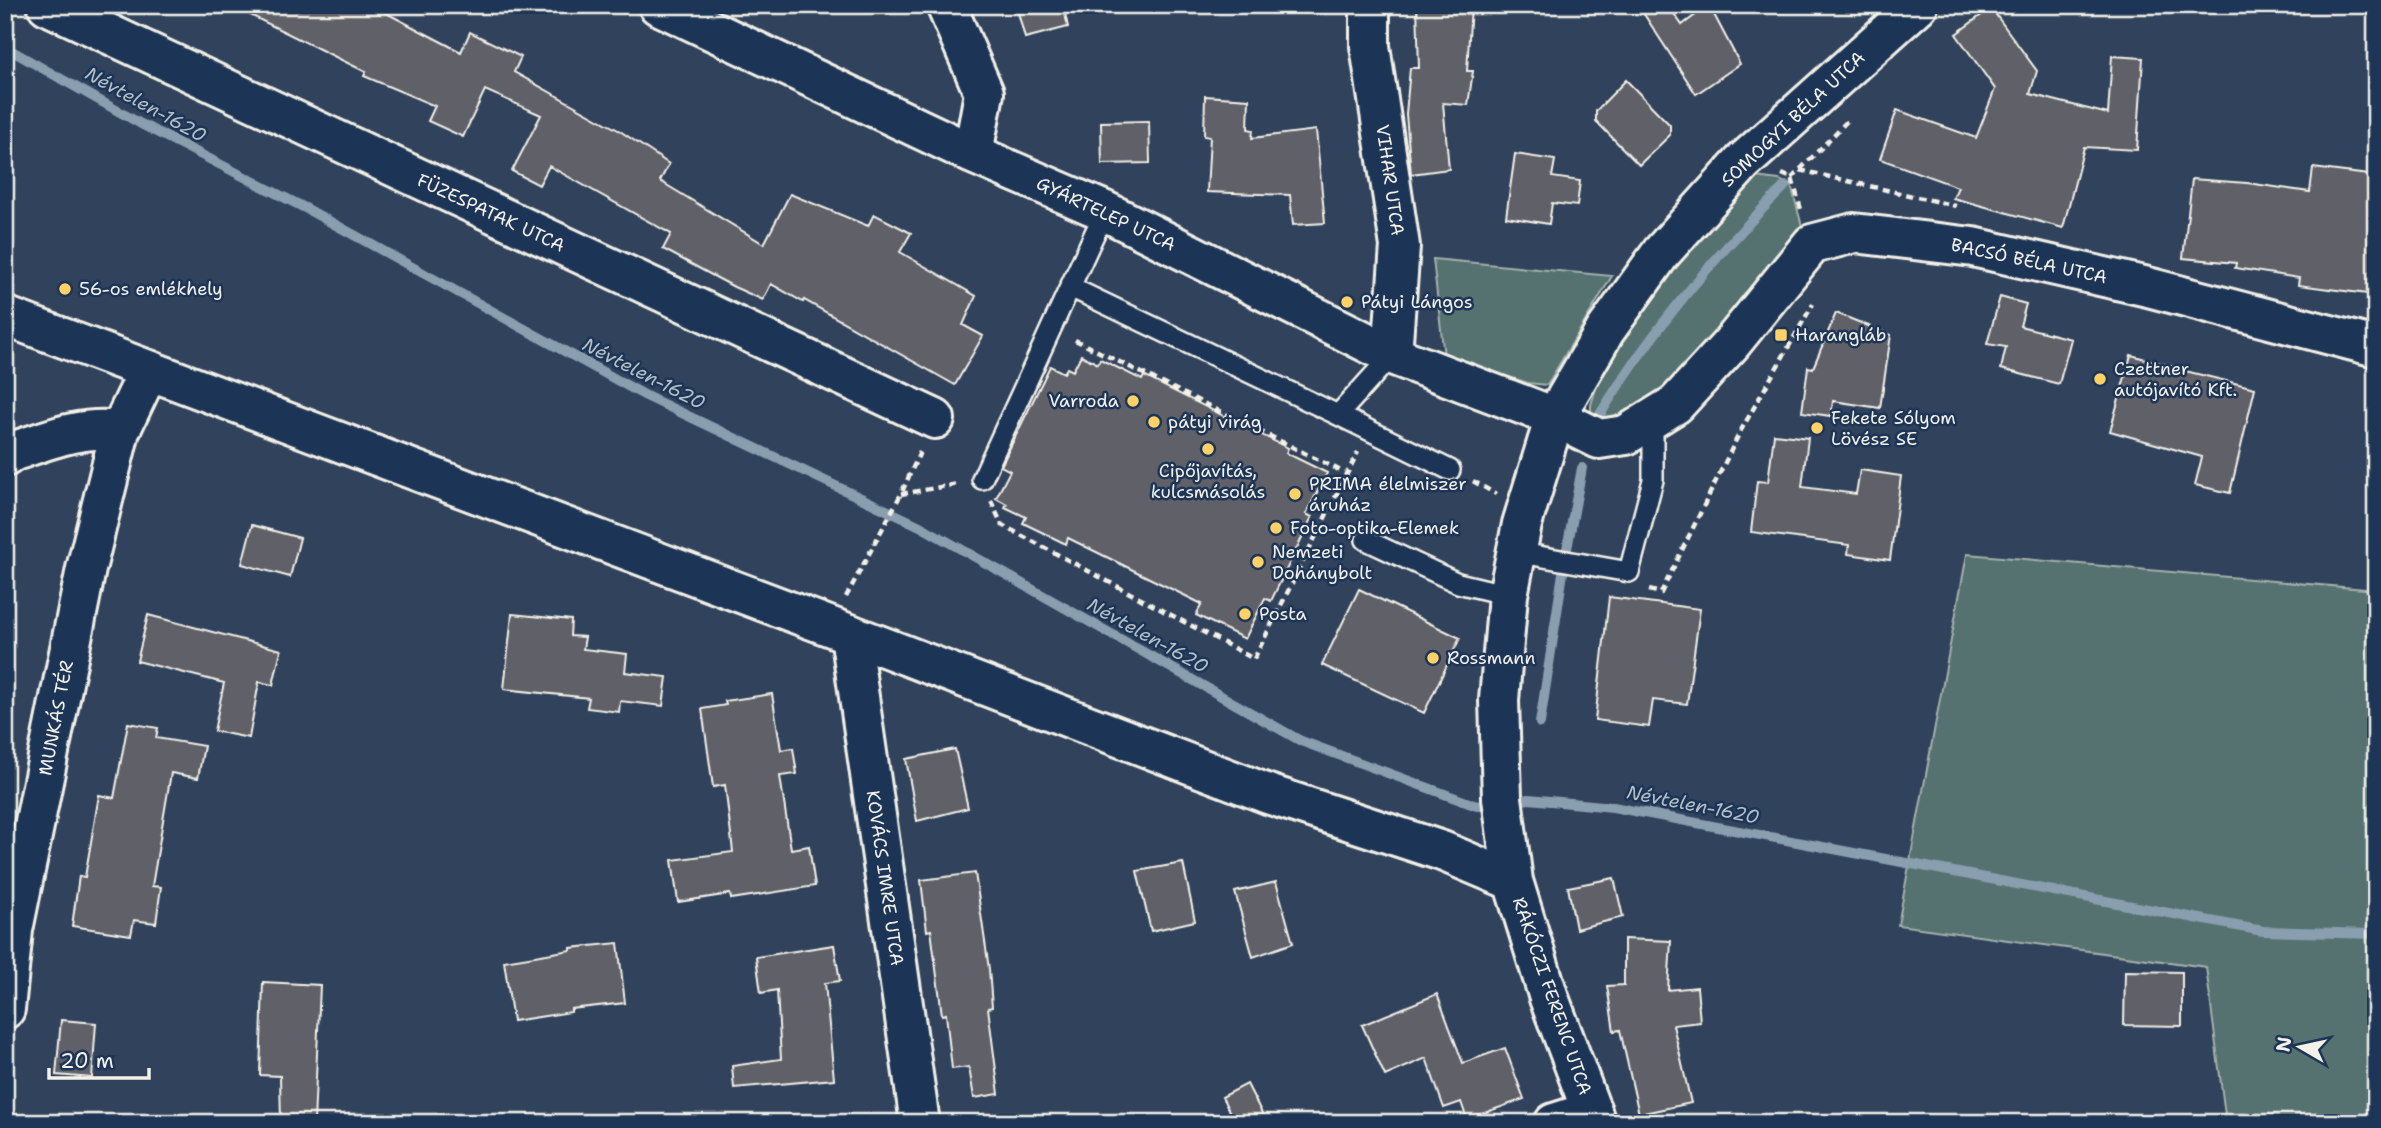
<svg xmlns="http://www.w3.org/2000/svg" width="2381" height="1128" font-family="'Shantell Sans',sans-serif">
<rect width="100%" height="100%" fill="#30425c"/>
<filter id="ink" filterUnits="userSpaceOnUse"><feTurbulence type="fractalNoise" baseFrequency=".0143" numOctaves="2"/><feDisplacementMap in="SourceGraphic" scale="14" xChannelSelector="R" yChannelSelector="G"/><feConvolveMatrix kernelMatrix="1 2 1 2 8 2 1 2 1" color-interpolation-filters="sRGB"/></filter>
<g filter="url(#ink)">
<!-- green -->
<path fill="#547170" stroke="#a4b1ac" stroke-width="2" d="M1755 177 1779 180 1791 185 1803 230 1700 364 1629 414 1591 423V405L1602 369 1660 282Z
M1433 259 1612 276 1547 385 1528 383 1444 356Z
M1967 554 2376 590V1123H2226L2206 967 1898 925Z"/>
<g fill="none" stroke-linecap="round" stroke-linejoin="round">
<!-- stream -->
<path stroke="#899eae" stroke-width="10" d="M5 47 141 124 307 209 646 396 920 526 1301 741 1477 806 1495 804
M1597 419C1652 330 1711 260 1785 186
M1567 549 1582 468
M1540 723 1563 573
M1510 802 1529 799 1613 807 2263 931 2376 934"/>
</g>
<!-- building -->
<path fill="#5e6068" stroke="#f4f1e8" stroke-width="2" d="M230 5H371L461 52 470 32 521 57 514 72 620 131 669 164 660 181 764 244 790 194 868 226 874 214 911 233 900 252 976 296 963 325 983 336 955 385 804 300 803 302 771 284 763 300 734 287 663 249 671 234 549 166 539 185 512 171 541 115 485 90 463 137 428 121 435 106 364 76 366 72Z
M1016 5H1063L1068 27 1025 38Z
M1471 5 1467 71H1473L1468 105 1443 103 1449 169 1411 174 1406 114 1410 68H1419L1417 6Z
M1638 5H1668L1682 25 1709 5 1740 64 1696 94Z
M1991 8 2037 71 2030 94 2108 114 2112 56 2143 58 2137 150 2084 147 2063 228 1953 198 1958 187 1880 159 1897 110 1976 138 1995 89 1956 34Z
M1626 80 1670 125V135L1639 165 1596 121V111Z
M1205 96 1249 99 1248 129 1253 130 1252 138 1316 130 1325 223 1293 225 1290 195 1207 192 1210 137 1204 136Z
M1149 121 1150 163 1102 164 1101 122Z
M1515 154 1555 160 1552 177 1580 181 1577 206 1552 203 1549 224 1506 217Z
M2313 168 2376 176V295L2298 285 2299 278 2235 268 2236 263 2183 258 2192 179 2247 183 2310 192Z
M2000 297 2026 304 2020 326 2071 339 2059 384 2001 369 2006 347 1987 344Z
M1836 313 1891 335 1880 408 1833 401 1831 416 1802 412 1808 367 1813 368Z
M1081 355 1098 364 1100 359 1142 380 1144 376 1288 448 1286 453 1327 473 1306 514 1312 517 1271 601 1265 598 1245 639 1196 615 1202 604 1068 538 1066 544 1023 523 1026 517 1005 507 1007 504 996 498 1010 471 1001 466 1050 366 1064 373 1067 368 1073 371Z
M2131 355 2182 369 2181 370 2255 388 2230 493 2195 485 2202 457 2110 431Z
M1774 434 1808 438 1802 487 1856 494 1860 470 1901 476 1890 560 1848 554 1849 545 1751 532 1757 481 1768 482Z
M252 525 300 538 290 577 242 564Z
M1359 589 1460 638 1424 713 1322 665Z
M1609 597 1700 609 1687 704 1653 700 1649 727 1595 720Z
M512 614 571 620 570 636 585 637 583 649 627 654 625 672 667 677 663 706 620 701 619 712 587 708 589 698 504 689Z
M148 615 281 650 273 685 259 682 249 738 214 731 224 683 137 661Z
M772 694 781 750 793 748 797 774 780 776 791 849 809 846 815 886 731 899 730 894 678 902 672 860 733 852 725 785 713 787 702 709 726 705 725 701Z
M128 723 158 728 156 738 204 746 198 778 171 773 152 886 161 887 156 923 134 920 131 935 72 926 79 876 85 877 99 795 114 798Z
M955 749 968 808 917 821 906 759Z
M1183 863 1195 921 1151 931 1137 871Z
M975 873 989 969 992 1007 988 1008 999 1094 974 1098 969 1067 952 1069 946 1014 942 1015 931 930 927 931 921 880Z
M1614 878 1623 917 1576 929 1568 887Z
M1276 882 1293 943 1253 957 1235 892Z
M1624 939 1671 941 1668 990 1697 987 1700 1022 1673 1025 1691 1103 1639 1114 1620 1030 1614 1031 1607 986 1624 985Z
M618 943 625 1003 571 1009V1012L513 1021 504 961 571 950V948Z
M834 945 840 981 825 983 834 1079 734 1088 732 1066 781 1059 777 990 761 993 756 957Z
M2125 971 2182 972V1026L2124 1025Z
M263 982 320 985 314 1123H281L280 1076 260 1075Z
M1437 994 1463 1063 1505 1048 1524 1099 1467 1119 1461 1102 1444 1108 1426 1058 1385 1076 1362 1025Z
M61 1020 96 1023 92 1078 56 1075Z
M1247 1084 1267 1123H1235L1222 1097Z"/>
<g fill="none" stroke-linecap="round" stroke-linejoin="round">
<defs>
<path id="lane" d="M1105 211 1070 287 1338 415 1392 355
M1338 415 1450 470
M982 479 1070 287
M1366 540 1458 583 1508 595
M1516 552 1629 572 1653 480V418"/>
<path id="street" d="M47 5 935 419
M658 5 973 154 1105 211 1392 355 1555 417 1599 439 1626 435 1676 404 1731 344 1812 244 1854 233 1973 247 2148 287 2376 347
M946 5 984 93 973 154
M1370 5V46L1400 246 1392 355
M5 457 12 452C47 440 82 425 120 431
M850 634 920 1123
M5 1009 13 930 86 569 120 431 149 370
M1554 1123 1592 1111"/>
<path id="secondary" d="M5 316 850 634 1268 794 1442 851 1513 881
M1596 1123 1549 998 1513 881 1502 798 1499 700 1508 595 1522 524 1555 417 1605 331 1661 253 1743 162 1918 5"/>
</defs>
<!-- lane casing -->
<use href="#lane" stroke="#f4f1e8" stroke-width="24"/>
<!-- street casing -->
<use href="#street" stroke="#f4f1e8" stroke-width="44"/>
<!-- secondary casing -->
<use href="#secondary" stroke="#f4f1e8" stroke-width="44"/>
<!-- path -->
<path stroke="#f4f1e8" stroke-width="4.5" stroke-dasharray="7 5" stroke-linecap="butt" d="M1800 170 1956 206
M1782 174 1792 178 1802 213
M1792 178 1850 118
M1075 340 1347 474
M1473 481 1496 494
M901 494 958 484
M991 501 1002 525 1254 659 1358 452
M1649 590 1661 593 1740 432 1813 304
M846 597 901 494 920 452"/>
<!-- lane -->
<use href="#lane" stroke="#1d3557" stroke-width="19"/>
<!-- street -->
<use href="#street" stroke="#1d3557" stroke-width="38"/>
<!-- secondary -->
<use href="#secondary" stroke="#1d3557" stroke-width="38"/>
</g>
</g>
<!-- markers -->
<g fill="#ffd166" stroke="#1d3557" stroke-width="2.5">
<circle cx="65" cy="289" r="7"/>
<circle cx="1347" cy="302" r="7"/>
<rect x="1774" y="328" width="14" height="14" rx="3.5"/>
<circle cx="2100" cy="379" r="7"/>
<circle cx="1133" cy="401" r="7"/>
<circle cx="1154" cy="422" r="7"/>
<circle cx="1817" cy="428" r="7"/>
<circle cx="1208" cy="449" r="7"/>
<circle cx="1295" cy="494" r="7"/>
<circle cx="1276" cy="528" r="7"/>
<circle cx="1258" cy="562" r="7"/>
<circle cx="1245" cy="614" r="7"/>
<circle cx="1433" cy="658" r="7"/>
</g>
<g text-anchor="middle" stroke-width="5" stroke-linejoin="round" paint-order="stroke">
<!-- street labels -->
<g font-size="18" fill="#f4f1e8" stroke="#1d3557">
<text transform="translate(1793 119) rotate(-43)" y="6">SOMOGYI BÉLA UTCA</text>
<text transform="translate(1390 180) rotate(82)" y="6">VIHAR UTCA</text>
<text transform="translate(491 213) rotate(25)" y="6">FÜZESPATAK UTCA</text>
<text transform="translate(1106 214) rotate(25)" y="6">GYÁRTELEP UTCA</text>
<text transform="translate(2029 261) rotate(12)" y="6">BACSÓ BÉLA UTCA</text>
<text transform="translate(56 718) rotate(-79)" y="6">MUNKÁS TÉR</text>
<text transform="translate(885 878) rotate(82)" y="6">KOVÁCS IMRE UTCA</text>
<text transform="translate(1552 996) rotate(71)" y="6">RÁKÓCZI FERENC UTCA</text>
</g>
<!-- poi labels -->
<g font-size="18" fill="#f4f1e8" stroke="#1d3557" text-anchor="start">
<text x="79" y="295">56-os emlékhely</text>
<text x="1361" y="308">Pátyi Lángos</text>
<text x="1795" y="341">Harangláb</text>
<text x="2114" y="375">Czettner<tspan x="2114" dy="21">autójavító Kft.</tspan></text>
<text x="1119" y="407" text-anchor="end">Varroda</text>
<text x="1831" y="424">Fekete Sólyom<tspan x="1831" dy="21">Lövész SE</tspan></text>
<text x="1168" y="428">pátyi virág</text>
<text x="1208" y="477" text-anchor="middle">Cipőjavítás,<tspan x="1208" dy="21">kulcsmásolás</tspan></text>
<text x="1309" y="490">PRIMA élelmiszer<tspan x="1309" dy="21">áruház</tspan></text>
<text x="1290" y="534">Foto-optika-Elemek</text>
<text x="1272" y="558">Nemzeti<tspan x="1272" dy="21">Dohánybolt</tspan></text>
<text x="1259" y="620">Posta</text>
<text x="1447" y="664">Rossmann</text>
</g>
<!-- water labels -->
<g font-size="19" font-style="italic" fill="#b5c0c6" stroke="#1d3557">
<text transform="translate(146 104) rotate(29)" y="7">Névtelen-1620</text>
<text transform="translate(644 373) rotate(27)" y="7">Névtelen-1620</text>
<text transform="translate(1148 635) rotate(29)" y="7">Névtelen-1620</text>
<text transform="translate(1693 804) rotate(11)" y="7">Névtelen-1620</text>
</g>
</g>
<!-- margin -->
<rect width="2381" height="1128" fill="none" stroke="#1d3557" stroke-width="28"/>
<rect x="14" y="14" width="2353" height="1100" fill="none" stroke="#f4f1e8" stroke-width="2.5" filter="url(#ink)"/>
<!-- north arrow -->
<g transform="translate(2300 1047) rotate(279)" stroke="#1d3557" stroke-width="5" paint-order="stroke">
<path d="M0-5L12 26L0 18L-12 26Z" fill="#f4f1e8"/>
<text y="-10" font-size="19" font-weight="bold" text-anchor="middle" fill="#f4f1e8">N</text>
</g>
<!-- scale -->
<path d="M49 1068v10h100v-10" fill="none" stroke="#f4f1e8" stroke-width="3.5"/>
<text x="60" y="1068" font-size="21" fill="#f4f1e8" stroke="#1d3557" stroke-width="5" paint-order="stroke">20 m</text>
</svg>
